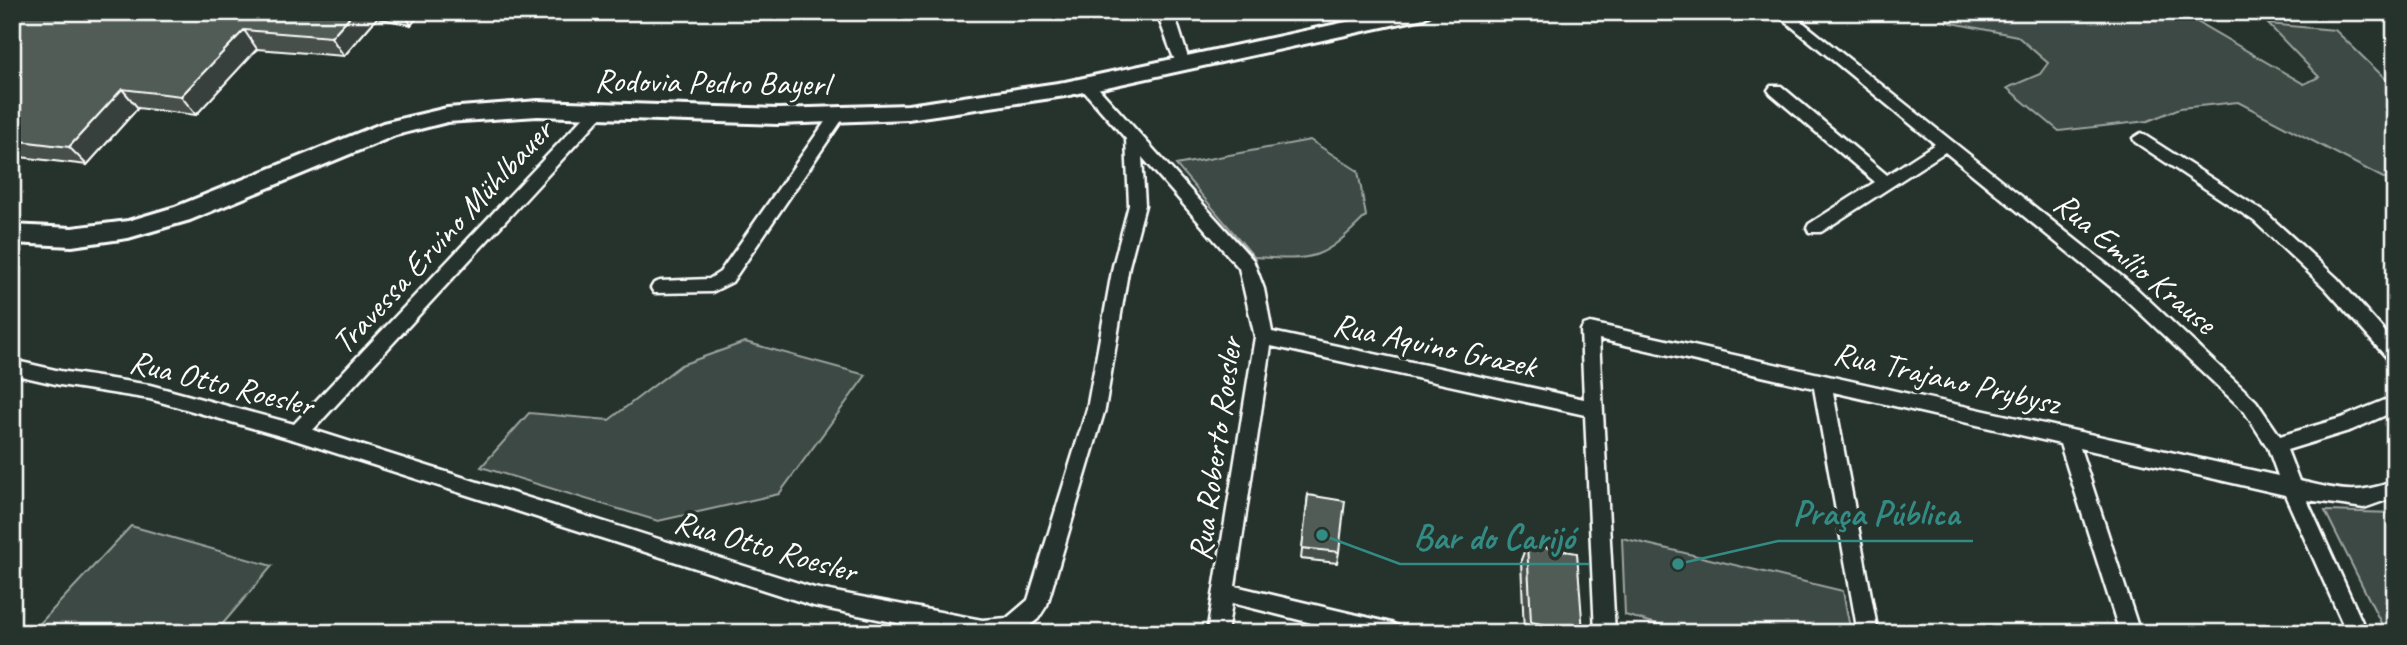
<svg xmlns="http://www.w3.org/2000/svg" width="2407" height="645" font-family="Caveat,sans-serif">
<rect width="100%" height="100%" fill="#26332d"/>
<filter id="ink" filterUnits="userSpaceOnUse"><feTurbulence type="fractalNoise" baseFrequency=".0143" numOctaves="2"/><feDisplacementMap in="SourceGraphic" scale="14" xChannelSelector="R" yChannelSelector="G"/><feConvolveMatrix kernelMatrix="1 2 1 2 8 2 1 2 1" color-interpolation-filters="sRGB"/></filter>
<g filter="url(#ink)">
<!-- green -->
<path fill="#3e4944" stroke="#9ea4a2" stroke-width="2" d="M1947 12H2180L2304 84 2319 77 2268 24 2335 30 2395 88V184L2238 102 2180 108 2148 121 2059 131 2007 88 2040 74 2048 63 2017 36 1947 22Z
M1310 140 1358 171 1366 216C1322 260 1316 261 1254 257L1176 165Z
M745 342 866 375 779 494 658 521 481 467 529 413 609 420 681 365Z
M2325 511 2395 513V633H2386Z
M131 526 272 566 215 633H31Z
M1622 538 1843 591 1851 633H1689L1625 615Z"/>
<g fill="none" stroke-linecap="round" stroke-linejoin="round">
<defs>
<path id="street" d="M1155 12H1170L1177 23 1190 64 1188 67 1183 69C1172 65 1164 25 1155 12Z
M1774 12H1790L2135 287 2256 401 2280 436 2341 418 2395 396V411L2352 430 2287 450 2299 481C2341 490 2353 496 2395 481V497L2364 508 2307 500 2367 633H2347L2285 495 2080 448 2140 633H2120L2060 444 1833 392 1878 633H1858L1814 388 1599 339 1615 633H1595L1585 415 1271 346 1235 586 1391 623 1398 626 1401 633H1351L1232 603 1227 633H1207L1255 337 1239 268 1142 157 1145 205 1129 266 1105 409 1047 605 1038 619 1020 633H947L814 606 298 441 150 399 60 385 12 374V360L60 371 150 385 294 424 593 107 598 106 606 111 603 115 313 430 814 588 982 620 1007 618 1028 600 1087 409 1113 266 1129 205 1126 139 1082 89 1079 85 1082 81H1092L1253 260 1264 289 1272 332 1584 399 1581 330 1584 325 1590 323 2278 476 2268 448 2244 411 2123 297 1945 152 1821 232H1809L1807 228 1809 224 1875 182 1771 94 1768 90 1771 86H1781L1887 175 1935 144Z
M837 111 845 116 842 120 732 282 712 292 654 293 651 288 654 283 660 281 709 279 720 272 832 112Z
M2141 133 2266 213 2337 278 2395 343V362L2389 360 2325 288 2254 221 2135 142 2133 138Z"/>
<path id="secondary" d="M1393 12H1434L1424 18 1065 96 908 119 778 124 538 116 447 122 396 135 190 220 128 238 72 246 12 243V225L72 228 128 221 175 207 383 123 447 108 538 101 778 109 908 105 1065 82Z"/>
</defs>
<!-- street casing -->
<use href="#street" stroke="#fff" stroke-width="5"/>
<!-- secondary casing -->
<use href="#secondary" stroke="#fff" stroke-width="6"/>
<!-- street -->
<use href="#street" fill="#26332d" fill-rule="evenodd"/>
<!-- secondary -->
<use href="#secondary" fill="#26332d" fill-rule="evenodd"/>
</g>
<!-- wall -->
<path fill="#464f4b" stroke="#fff" stroke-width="2" d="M12 12H422L411 25 377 18 344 56 257 49 196 115 138 108 87 165 12 156Z
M1308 495 1339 552 1337 563 1301 559Z
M1527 544 1583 632 1582 633H1524L1521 560Z"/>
<!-- shaded-wall -->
<path fill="#39403d" stroke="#fff" stroke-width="2" d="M354 12H374L377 18 344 56 331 37Z
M404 12H422L411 25Z
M244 30 257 49 196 115 181 96Z
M122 89 138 108 87 165 69 147Z"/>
<!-- building -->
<path fill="#515c57" stroke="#fff" stroke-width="2" d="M12 12H354L331 37 244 30 181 96 122 89 69 147 12 140Z
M1308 495 1345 501 1339 552 1302 548Z
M1527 544 1577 553 1583 632 1531 622Z"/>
</g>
<g text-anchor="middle" stroke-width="7" stroke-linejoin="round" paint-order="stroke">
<!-- street labels -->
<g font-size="33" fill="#fff" stroke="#26332d">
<text transform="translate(712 81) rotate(1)" y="12">Rodovia Pedro Bayerl</text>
<text transform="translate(441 236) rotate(-47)" y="12">Travessa Ervino Mühlbauer</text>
<text transform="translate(2136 262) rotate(40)" y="12">Rua Emílio Krause</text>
<text transform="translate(1435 344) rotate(12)" y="12">Rua Aquino Grazek</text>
<text transform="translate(1947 377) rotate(13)" y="12">Rua Trajano Prybysz</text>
<text transform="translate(222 382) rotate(14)" y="12">Rua Otto Roesler</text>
<text transform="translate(1214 449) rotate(-82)" y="12">Rua Roberto Roesler</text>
<text transform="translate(766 545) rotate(16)" y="12">Rua Otto Roesler</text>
</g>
</g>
<!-- callouts -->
<path fill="none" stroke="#338b84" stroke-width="2.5" d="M1678 564L1778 541H1973M1322 535L1400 564H1589"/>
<g fill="#338b84" stroke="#26332d" stroke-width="2.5">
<circle cx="1678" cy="564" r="7"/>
<circle cx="1322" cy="535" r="7"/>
</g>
<g font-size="35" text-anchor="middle" font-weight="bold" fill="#338b84" stroke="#26332d" stroke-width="7" stroke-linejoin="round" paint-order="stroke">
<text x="1876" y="525">Praça Pública</text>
<text x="1494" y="549">Bar do Carijó</text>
</g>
<!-- margin -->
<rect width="2407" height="645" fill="none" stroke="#26332d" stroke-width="42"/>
<rect x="21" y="21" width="2365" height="603" fill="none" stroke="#fff" stroke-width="2.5" filter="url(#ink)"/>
</svg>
